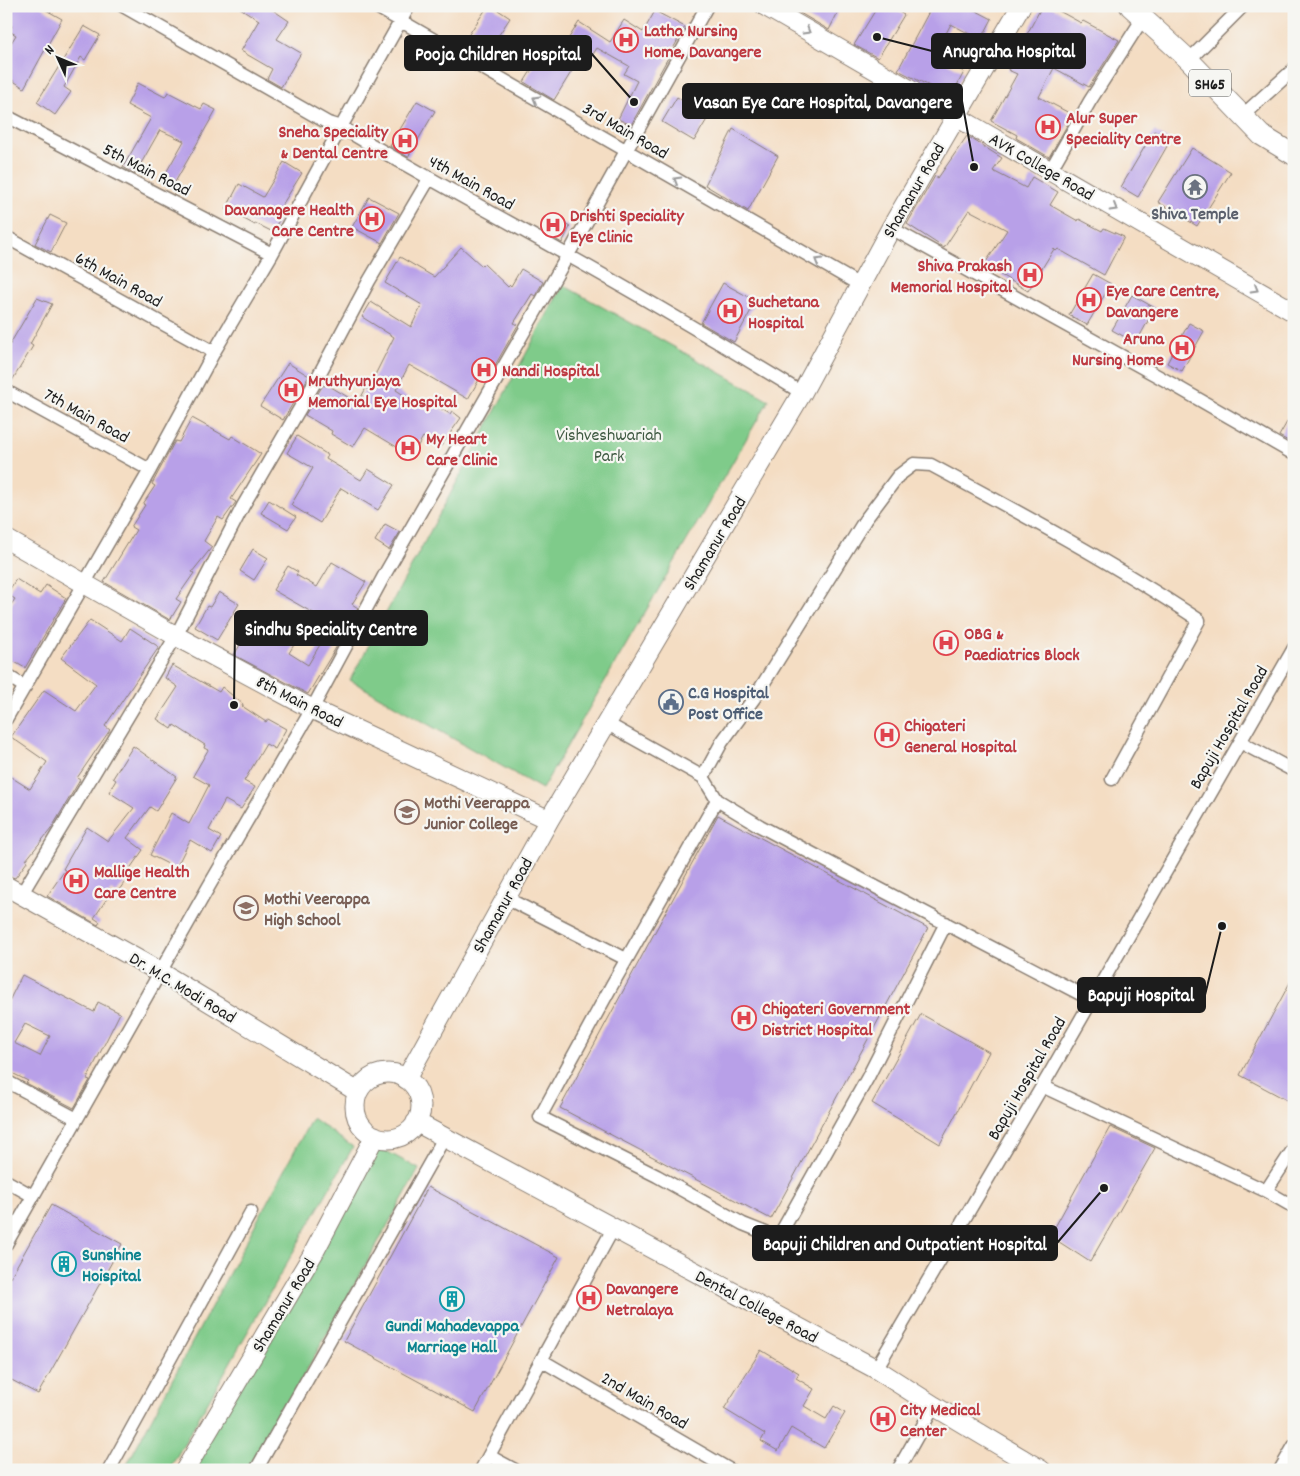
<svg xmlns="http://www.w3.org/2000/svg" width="1300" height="1476" font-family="Dekko,sans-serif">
<rect width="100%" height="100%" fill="#f6f6f2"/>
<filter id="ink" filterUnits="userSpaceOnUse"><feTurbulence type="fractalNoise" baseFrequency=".02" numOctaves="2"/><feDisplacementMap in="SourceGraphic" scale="10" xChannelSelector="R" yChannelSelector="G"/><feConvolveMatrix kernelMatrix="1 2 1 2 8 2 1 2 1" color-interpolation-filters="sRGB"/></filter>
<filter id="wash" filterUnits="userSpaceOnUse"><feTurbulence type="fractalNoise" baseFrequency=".0096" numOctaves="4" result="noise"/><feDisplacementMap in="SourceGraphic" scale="20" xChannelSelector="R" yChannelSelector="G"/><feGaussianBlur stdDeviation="1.12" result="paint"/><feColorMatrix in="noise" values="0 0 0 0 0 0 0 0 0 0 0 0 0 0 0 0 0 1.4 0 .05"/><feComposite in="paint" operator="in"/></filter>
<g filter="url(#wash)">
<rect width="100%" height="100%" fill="#f4ddc3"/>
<!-- green -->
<path fill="#7fcb8a" stroke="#4e7453" d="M563 285 769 400 542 789 350 680Z
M312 1118 353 1147 169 1470H124Z
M375 1145 419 1169 251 1470H189Z"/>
<g id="blocks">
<!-- building -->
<path fill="#b8a0e8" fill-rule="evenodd" d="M6 6H39L62 19 24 88 6 76V51L16 35 9 31 12 26 6 24Z
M237 6H267L289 21 277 39 301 53 281 87 267 79 272 69 241 51 259 20Z
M488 6H492L510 18 483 59 461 46Z
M788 6H841L829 30Z
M878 6H890L904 15 878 58 854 45Z
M932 6H967L992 19 981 40 951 24 934 56 964 72 951 97 898 70Z
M1042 6H1050L1081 23 1083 21 1119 40 1089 87 1054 68 1039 97 1073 115 1049 157 1016 138 1017 135 991 121 1017 74 1008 70Z
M655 11 685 27 631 125 618 119 637 81 624 74 629 66 597 48 586 65 578 61 554 100 524 82 541 55 553 63 579 22 610 42 624 20 643 32Z
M84 26 100 35 85 60 81 57 64 87 71 92 55 115 37 102Z
M138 83 165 97 168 92 201 109 204 104 216 110 174 184 163 178 184 141 160 130 135 174 123 167 151 118 127 105Z
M677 97 709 116 694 141 662 122Z
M417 101 435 111 408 157 390 146Z
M733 129 778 156 748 211 705 185Z
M1154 131 1170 141 1138 197 1121 187Z
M967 136 1002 158 993 171 1026 188 1032 177 1058 192 1050 205 1078 221 1079 219 1102 231 1104 228 1124 237 1104 275 1058 249 1056 251 1054 249 1028 291 984 265 1007 230 969 210 944 248 907 224 935 176 938 178Z
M1192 148 1231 172 1197 226 1158 202Z
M284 162 302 173 279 210 283 212 273 232 255 223V225L226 209 239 184 263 197Z
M369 197 399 213 382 243 352 227Z
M50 215 66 223 51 252 35 244Z
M552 217 570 227 562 243 543 232Z
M461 247 482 266 484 264 508 287 510 285 511 286 521 269 543 282 535 296 532 294 514 323 518 325 486 381 480 378 468 399 409 365 396 390 427 410 431 403 450 414 452 411 461 418 441 446 427 436 425 438 423 437 412 456 365 428 353 447 331 434 332 431 305 415 323 385 325 386 326 384 358 403 366 388 368 389 394 337 362 317 371 302 411 327 422 305 385 283 400 257 434 277Z
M1093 274 1111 284 1087 325 1069 315Z
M723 283 756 301 734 342 701 323Z
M1132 295 1155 308 1136 343 1112 330Z
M37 298 52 304 30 344 33 346 10 384 6 383V351Z
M1189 323 1204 331 1182 371 1167 363Z
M288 363 309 376 283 420 260 406Z
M1294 410V444L1279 436Z
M192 418 230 439 232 436 261 454 231 499 236 502 223 520 218 517 204 541 212 547 192 572 194 573 176 599 181 602 170 620 104 582 136 530 131 527 145 505 143 504 155 486 152 484 175 441 179 442Z
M297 436 328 455 326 459 361 480 368 469 394 485 378 510 341 488 320 523 291 505 313 468 287 453Z
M269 500 296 517 288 529 261 513Z
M385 524 400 532 389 550 375 541Z
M253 549 268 558 254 580 240 571Z
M332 562 366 582 352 604 358 608 334 651 308 694 234 655 258 615 298 638 289 653 308 665 331 626 326 623 327 621 273 590 288 566 298 572 296 575 317 587Z
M16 579 40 594 46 585 66 598 25 668 6 657V612L15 599 7 594Z
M219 592 239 604 217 640 195 627 207 606 210 607Z
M90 620 122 641 130 628 159 647 105 726 110 730 77 778 80 780 51 829 26 860 27 862 15 878 6 875V774L30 789 47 762 11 737 44 690 76 711 96 684 61 658Z
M172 665 219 692 222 687 243 704 242 706 266 722 268 719 286 729 275 749 266 744 244 781 255 787 241 809 225 800 209 830 221 837 212 853 190 840 176 868 150 855 171 813 189 824 209 785 193 776 208 750 204 748 205 745 174 725 172 729 157 719 178 687 165 678Z
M133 746 177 777 156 811 150 807 127 838 143 850 124 877 127 879 116 894 112 891 94 918 100 922 98 925 47 896 65 870 63 869 87 827 108 841 134 808 109 792 116 780 113 778Z
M718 815 928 928 771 1219 560 1108Z
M22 975 94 1012 98 1002 120 1013 87 1079 90 1080 74 1108 26 1083 28 1081 6 1070V1007ZM25 1024 50 1036 40 1056 14 1043Z
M1294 975V1104L1240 1075Z
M921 1014 989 1052 940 1144 872 1103Z
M1110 1127 1155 1148 1090 1262 1050 1236Z
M428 1187 559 1257 475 1412 344 1341Z
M51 1205 122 1244 38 1394 6 1377V1285Z
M761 1350 799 1373 796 1378 814 1389 804 1406 826 1419 834 1406 845 1413 824 1448 791 1428 778 1451 761 1441 765 1434 724 1409Z"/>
</g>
</g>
<g filter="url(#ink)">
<use href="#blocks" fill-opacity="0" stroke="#887c70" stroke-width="1"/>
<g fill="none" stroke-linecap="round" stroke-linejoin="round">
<defs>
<path id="street" d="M123 6 328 123 341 127C416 172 493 213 569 256 648 300 725 346 802 393
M375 6 860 285
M1189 60 1243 6
M6 116 272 254
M1242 116 1294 69
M1050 171 1090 101 1143 18
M891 228 1172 384 1294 454
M6 237 214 352
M6 391 150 470
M6 675 25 687
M6 719 150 470 214 352 272 254 341 127 409 6
M606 723 703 777 722 742 755 697 865 520 898 476 914 464 931 465C1022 514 1113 563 1199 620L1112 779
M1240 742 1294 771
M703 777 717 800 612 985 540 1117 657 1176 743 1224 778 1238 868 1077 946 923
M717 800 760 826 828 862 1092 1000
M21 895 176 636 243 506 314 384 369 281 429 179
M506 898 626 959
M6 1081 77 1119
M1042 1086 1266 1191 1294 1207
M6 1181 33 1196
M1266 1191 1294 1148
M6 1244 209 886 312 709 386 572 568 255 707 6
M541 1360 730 1470
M876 1369 1050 1073 1294 648
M489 1456 515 1470
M109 1470 251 1212
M256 1470 444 1138
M481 1470 613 1229
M898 1470 934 1406
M1280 1470 1294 1446"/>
<path id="secondary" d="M765 6 1294 312
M6 539 176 636 312 709 549 820
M6 886 160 972 358 1092
M355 1106a33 33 0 1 1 66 0a33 33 0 1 1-66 0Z
M406 1079 549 820 802 393 891 228 1021 6
M416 1122 876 1369 934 1406 1041 1470
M185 1470 313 1254 375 1136"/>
<path id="primary" d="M1130 6 1189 60 1261 135 1294 155"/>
</defs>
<!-- street casing -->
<use href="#street" stroke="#887c70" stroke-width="15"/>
<!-- secondary casing -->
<use href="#secondary" stroke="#887c70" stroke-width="21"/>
<!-- primary casing -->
<use href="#primary" stroke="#887c70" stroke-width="22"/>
<!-- street -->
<use href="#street" stroke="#fff" stroke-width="12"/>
<!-- secondary -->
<use href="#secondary" stroke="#fff" stroke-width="19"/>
<!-- primary -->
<use href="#primary" stroke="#fff" stroke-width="20"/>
</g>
<!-- one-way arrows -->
<defs><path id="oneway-chevron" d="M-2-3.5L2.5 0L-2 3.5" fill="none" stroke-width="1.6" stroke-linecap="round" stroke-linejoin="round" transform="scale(1.25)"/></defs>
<g stroke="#999">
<use href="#oneway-chevron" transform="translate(807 31) rotate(30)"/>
<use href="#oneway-chevron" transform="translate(536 99) rotate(-150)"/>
<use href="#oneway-chevron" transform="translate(677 180) rotate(-150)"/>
<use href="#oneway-chevron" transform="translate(1114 208) rotate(30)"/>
<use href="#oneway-chevron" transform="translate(818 261) rotate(-150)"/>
<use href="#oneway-chevron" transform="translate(1255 289) rotate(30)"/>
</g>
</g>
<!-- icons -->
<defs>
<symbol id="hospital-ring" viewBox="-11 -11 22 22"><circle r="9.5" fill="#f6f6f2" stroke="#e0444e" stroke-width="1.5"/><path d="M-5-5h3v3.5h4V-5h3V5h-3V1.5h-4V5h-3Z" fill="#e0444e"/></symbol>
<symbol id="temple-ring" viewBox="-11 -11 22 22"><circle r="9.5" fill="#f6f6f2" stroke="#6b7280" stroke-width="1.5"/><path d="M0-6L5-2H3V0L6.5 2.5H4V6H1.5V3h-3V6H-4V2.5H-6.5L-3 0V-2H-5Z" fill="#6b7280"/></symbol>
<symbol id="civic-ring" viewBox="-11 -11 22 22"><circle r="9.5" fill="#f6f6f2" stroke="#5c6f8a" stroke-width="1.5"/><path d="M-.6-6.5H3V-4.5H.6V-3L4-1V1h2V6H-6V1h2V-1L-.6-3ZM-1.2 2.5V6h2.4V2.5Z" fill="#5c6f8a"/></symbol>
<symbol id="university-ring" viewBox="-11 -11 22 22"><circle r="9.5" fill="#f6f6f2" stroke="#8d6e63" stroke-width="1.5"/><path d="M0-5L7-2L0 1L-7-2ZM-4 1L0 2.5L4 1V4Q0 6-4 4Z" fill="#8d6e63"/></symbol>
<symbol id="school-ring" viewBox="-11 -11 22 22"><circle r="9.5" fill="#f6f6f2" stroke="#8d6e63" stroke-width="1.5"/><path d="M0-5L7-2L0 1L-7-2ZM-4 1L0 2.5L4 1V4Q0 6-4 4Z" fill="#8d6e63"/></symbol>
<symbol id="building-ring" viewBox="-11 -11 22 22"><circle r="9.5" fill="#f6f6f2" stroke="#0f9aa8" stroke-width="1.5"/><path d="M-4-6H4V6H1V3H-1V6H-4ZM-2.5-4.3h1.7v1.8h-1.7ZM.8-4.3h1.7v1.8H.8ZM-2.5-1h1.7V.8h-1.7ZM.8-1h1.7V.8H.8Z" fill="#0f9aa8"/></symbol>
</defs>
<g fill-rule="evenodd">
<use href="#hospital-ring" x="612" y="26" width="28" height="28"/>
<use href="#hospital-ring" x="1034" y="113" width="28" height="28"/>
<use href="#hospital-ring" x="391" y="127" width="28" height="28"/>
<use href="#temple-ring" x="1181" y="173" width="28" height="28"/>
<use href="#hospital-ring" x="358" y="205" width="28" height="28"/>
<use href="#hospital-ring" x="539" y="211" width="28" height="28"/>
<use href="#hospital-ring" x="1016" y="261" width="28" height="28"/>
<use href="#hospital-ring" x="1075" y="286" width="28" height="28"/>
<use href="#hospital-ring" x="716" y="297" width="28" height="28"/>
<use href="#hospital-ring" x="1168" y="334" width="28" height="28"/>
<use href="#hospital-ring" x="470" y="356" width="28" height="28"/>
<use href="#hospital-ring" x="277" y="376" width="28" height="28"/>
<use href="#hospital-ring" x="394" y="434" width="28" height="28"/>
<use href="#hospital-ring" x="932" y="629" width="28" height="28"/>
<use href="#civic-ring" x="657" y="688" width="28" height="28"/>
<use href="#hospital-ring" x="873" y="721" width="28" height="28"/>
<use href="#university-ring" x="393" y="798" width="28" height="28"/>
<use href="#hospital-ring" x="62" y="867" width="28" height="28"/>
<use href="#school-ring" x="232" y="894" width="28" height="28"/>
<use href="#hospital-ring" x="730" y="1004" width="28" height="28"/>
<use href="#building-ring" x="50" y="1250" width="28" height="28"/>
<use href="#hospital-ring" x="575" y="1284" width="28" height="28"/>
<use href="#building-ring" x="438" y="1285" width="28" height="28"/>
<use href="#hospital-ring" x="869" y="1405" width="28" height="28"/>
</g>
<g text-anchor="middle" stroke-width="4.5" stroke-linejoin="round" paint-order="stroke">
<!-- shield labels -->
<rect fill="#f6f6f2" stroke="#5d5d5c" stroke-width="1" x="1189" y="69.5" width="42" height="27" rx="4"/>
<g font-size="16" font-weight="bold" fill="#1c1c1c">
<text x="1210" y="89">SH65</text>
</g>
<!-- health labels -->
<g font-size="18" font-weight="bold" fill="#be3a42" stroke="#f6f6f2" text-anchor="start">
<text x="644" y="36">Latha Nursing<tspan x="644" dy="21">Home, Davangere</tspan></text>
<text x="1066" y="123">Alur Super<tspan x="1066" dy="21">Speciality Centre</tspan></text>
<text x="388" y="137" text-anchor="end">Sneha Speciality<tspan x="388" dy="21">&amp; Dental Centre</tspan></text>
<text x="354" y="215" text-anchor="end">Davanagere Health<tspan x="354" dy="21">Care Centre</tspan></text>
<text x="570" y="221">Drishti Speciality<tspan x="570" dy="21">Eye Clinic</tspan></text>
<text x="1012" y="271" text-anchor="end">Shiva Prakash<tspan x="1012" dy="21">Memorial Hospital</tspan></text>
<text x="1106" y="296">Eye Care Centre,<tspan x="1106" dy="21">Davangere</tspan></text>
<text x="748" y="307">Suchetana<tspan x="748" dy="21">Hospital</tspan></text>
<text x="1164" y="344" text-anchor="end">Aruna<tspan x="1164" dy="21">Nursing Home</tspan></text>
<text x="502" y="376">Nandi Hospital</text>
<text x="308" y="386">Mruthyunjaya<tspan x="308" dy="21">Memorial Eye Hospital</tspan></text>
<text x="426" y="444">My Heart<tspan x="426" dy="21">Care Clinic</tspan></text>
<text x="964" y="639">OBG &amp;<tspan x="964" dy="21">Paediatrics Block</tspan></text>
<text x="904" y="731">Chigateri<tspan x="904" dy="21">General Hospital</tspan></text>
<text x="94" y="877">Mallige Health<tspan x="94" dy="21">Care Centre</tspan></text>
<text x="762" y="1014">Chigateri Government<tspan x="762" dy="21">District Hospital</tspan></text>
<text x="606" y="1294">Davangere<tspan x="606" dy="21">Netralaya</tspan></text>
<text x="900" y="1415">City Medical<tspan x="900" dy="21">Center</tspan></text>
</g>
<!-- street labels -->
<g font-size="18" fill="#1c1c1c" stroke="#f6f6f2">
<text transform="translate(626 130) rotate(30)" y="6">3rd Main Road</text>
<text transform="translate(1042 166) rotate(30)" y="6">AVK College Road</text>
<text transform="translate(147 169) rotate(27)" y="6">5th Main Road</text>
<text transform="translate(472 182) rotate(29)" y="6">4th Main Road</text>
<text transform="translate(913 190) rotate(-60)" y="6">Shamanur Road</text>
<text transform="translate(119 279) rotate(29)" y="6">6th Main Road</text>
<text transform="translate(87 415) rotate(29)" y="6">7th Main Road</text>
<text transform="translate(714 543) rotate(-59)" y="6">Shamanur Road</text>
<text transform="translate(300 701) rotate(27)" y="6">8th Main Road</text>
<text transform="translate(1228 727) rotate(-60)" y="6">Bapuji Hospital Road</text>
<text transform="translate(502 905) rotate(-61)" y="6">Shamanur Road</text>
<text transform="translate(183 987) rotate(31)" y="6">Dr. M.C. Modi Road</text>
<text transform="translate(1026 1078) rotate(-60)" y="6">Bapuji Hospital Road</text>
<text transform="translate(283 1305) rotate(-59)" y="6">Shamanur Road</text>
<text transform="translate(757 1306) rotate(28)" y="6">Dental College Road</text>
<text transform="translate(645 1400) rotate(30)" y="6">2nd Main Road</text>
</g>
<!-- worship labels -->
<g font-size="18" font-weight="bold" fill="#5b616d" stroke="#f6f6f2">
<text x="1195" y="219">Shiva Temple</text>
</g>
<!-- park labels -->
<g font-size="18" fill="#3f5942" stroke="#f6f6f2">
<text x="609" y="440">Vishveshwariah<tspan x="609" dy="21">Park</tspan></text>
</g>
<!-- service labels -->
<g font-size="18" font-weight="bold" fill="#4e5e75" stroke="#f6f6f2" text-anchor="start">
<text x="688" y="698">C.G Hospital<tspan x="688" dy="21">Post Office</tspan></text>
</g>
<!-- education labels -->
<g font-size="18" font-weight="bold" fill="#785e54" stroke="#f6f6f2" text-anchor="start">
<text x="424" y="808">Mothi Veerappa<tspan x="424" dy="21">Junior College</tspan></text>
<text x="264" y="904">Mothi Veerappa<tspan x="264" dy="21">High School</tspan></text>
</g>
<!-- culture labels -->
<g font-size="18" font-weight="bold" fill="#0d838f" stroke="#f6f6f2" text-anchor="start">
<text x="82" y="1260">Sunshine<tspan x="82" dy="21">Hoispital</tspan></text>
<text x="452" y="1331" text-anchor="middle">Gundi Mahadevappa<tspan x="452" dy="21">Marriage Hall</tspan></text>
</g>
</g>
<!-- callouts -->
<path fill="none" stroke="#1c1c1c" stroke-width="2" d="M877 37L932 51M634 102L591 53M974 167L962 101M234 705L235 628M1222 926L1205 995M1104 1188L1057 1243"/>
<g fill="#1c1c1c" stroke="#f6f6f2" stroke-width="2">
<circle cx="877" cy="37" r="5"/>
<circle cx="634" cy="102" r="5"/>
<circle cx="974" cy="167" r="5"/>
<circle cx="234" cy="705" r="5"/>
<circle cx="1222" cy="926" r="5"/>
<circle cx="1104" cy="1188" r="5"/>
</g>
<g fill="#1c1c1c" stroke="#1c1c1c" stroke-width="2">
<rect x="932" y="34" width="153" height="34" rx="5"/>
<rect x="405" y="36" width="186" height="34" rx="5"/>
<rect x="683" y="84" width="279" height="34" rx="5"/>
<rect x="235" y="611" width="192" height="34" rx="5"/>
<rect x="1078" y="978" width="127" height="34" rx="5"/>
<rect x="753" y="1226" width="304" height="34" rx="5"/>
</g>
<g font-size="19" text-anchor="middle" font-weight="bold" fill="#fff">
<text x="1009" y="57">Anugraha Hospital</text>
<text x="498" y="60">Pooja Children Hospital</text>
<text x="823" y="108">Vasan Eye Care Hospital, Davangere</text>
<text x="331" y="635">Sindhu Speciality Centre</text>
<text x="1141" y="1001">Bapuji Hospital</text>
<text x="905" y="1250">Bapuji Children and Outpatient Hospital</text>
</g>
<!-- margin -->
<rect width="1300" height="1476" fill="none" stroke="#f6f6f2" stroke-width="25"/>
<!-- north arrow -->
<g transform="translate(58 58) rotate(314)" stroke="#f6f6f2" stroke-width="4" paint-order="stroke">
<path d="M0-4L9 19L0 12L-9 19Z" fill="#1c1c1c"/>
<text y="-8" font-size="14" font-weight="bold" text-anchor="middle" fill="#1c1c1c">N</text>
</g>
</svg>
